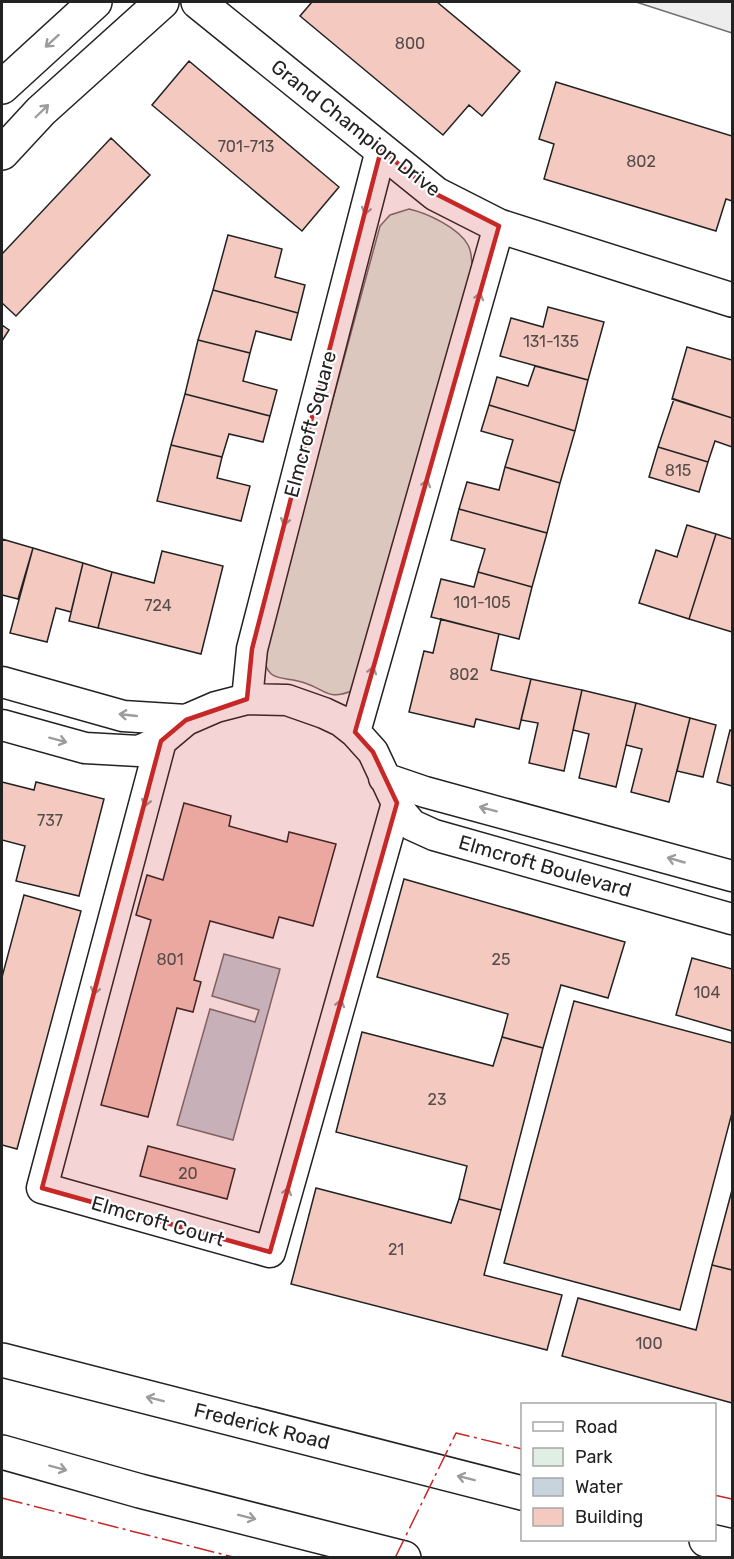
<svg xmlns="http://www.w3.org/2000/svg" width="734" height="1559" font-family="Rubik,sans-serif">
<rect width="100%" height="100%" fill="#fff"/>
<!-- green -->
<path fill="#e0efe3" stroke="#6f6f6f" stroke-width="1.5" d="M409 209C427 213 459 228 468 245 472 252 472 261 472 269L354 690C328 701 328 691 305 683 284 675 265 685 264 653L380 226 390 215Z"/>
<!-- parking -->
<path fill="#ededed" stroke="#6f6f6f" stroke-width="1.5" d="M636 2H732V33Z"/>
<!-- water -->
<path fill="#c7d3dd" stroke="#6f6f6f" stroke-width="1.5" d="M224 954 280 969 233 1140 177 1125 210 1009 255 1022 259 1010 212 996Z"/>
<!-- building -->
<path fill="#f3c9c0" stroke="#222" stroke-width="1.5" d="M312 2H437L520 71 482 116 469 105 443 135 300 16Z
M189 61 339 187 302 231 152 105Z
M556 82 732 136V201L726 199 716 231 544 179 554 144 539 139Z
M111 138 150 175 16 316 2 303V254Z
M228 235 282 249 275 277 305 285 298 313 213 290Z
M213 290 298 313 291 340 256 331 250 353 198 340Z
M548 307 604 322 588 380 500 356 511 318 543 327Z
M2 325 9 330 2 341Z
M198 340 250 353 243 381 277 390 270 416 185 394Z
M687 347 732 360V418L672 399Z
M535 366 588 380 575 431 489 405 497 377 528 386Z
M185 394 270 416 263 442 229 434 222 457 171 445Z
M674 399 732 418V447L715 441 708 462 658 447Z
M489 405 575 431 560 483 505 467 513 440 481 431Z
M171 445 222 457 217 478 250 486 241 521 157 501Z
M658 447 708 462 699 492 649 477Z
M505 467 560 483 547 533 459 509 467 482 499 490Z
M459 509 547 533 532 587 478 572 485 549 451 540Z
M687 525 716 534 689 619 639 603 656 550 677 557Z
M716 534 732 539V632L689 619Z
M2 539 33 548 18 599 2 595Z
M33 548 83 563 71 612 56 608 47 642 10 633Z
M162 551 223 566 201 654 98 628 112 572 154 583Z
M83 563 112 572 98 628 69 621Z
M478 572 532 587 519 639 431 617 441 579 474 587Z
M441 619 499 634 491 670 531 679 519 729 476 719 474 727 409 712 424 651 433 653Z
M531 679 582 690 564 771 529 763 538 723 521 720Z
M582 690 636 703 616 787 579 778 589 734 573 730Z
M636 703 690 718 669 802 631 792 642 749 626 745Z
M690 718 716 725 703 777 677 771Z
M730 730 732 731V786L717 782Z
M2 782 34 790 36 782 104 799 79 896 16 881 25 846 2 840Z
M184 803 231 816 229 826 287 842 289 832 336 844 313 926 279 917 273 938 210 921 194 980 201 982 193 1012 177 1008 148 1117 101 1105 151 920 136 915 147 875 163 880Z
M404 879 625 942 608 998 561 985 543 1048 502 1037 508 1014 377 977Z
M24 895 81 911 17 1149 2 1145V977Z
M692 958 732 969V1031L676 1015Z
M574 1001 732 1043V1113L680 1310 504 1263Z
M362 1032 493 1066 502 1037 543 1048 501 1210 459 1199 467 1166 336 1132Z
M148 1146 235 1169 227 1199 140 1176Z
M316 1188 451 1223 459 1199 501 1210 484 1275 562 1295 547 1350 291 1284Z
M732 1190V1270L712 1265Z
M712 1265 732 1270V1403L562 1356 578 1298 696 1330Z"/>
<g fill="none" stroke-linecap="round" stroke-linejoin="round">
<defs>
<path id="street" d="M2 682 123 716 186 720
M247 699 252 649 381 150
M2 725 85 748 139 751 161 741 186 720 216 707 247 699 287 700 324 713 341 721 355 732 373 752 401 812 412 825 434 835 732 919
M355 732 499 226
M161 741 42 1188 270 1252 397 803
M384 778 425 792 732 876"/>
<path id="secondary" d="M198 2 436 194 499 226 732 300
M2 87 95 2
M2 153 41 111 162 2"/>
<path id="primary" d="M2 1360 522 1493
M2 1452 140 1491 404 1558
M706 1540 732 1546"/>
</defs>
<!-- street casing -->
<use href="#street" stroke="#222" stroke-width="33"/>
<!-- secondary casing -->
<use href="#secondary" stroke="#222" stroke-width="36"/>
<!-- primary casing -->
<use href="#primary" stroke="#222" stroke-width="36"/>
<!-- street -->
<use href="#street" stroke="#fff" stroke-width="30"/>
<!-- secondary -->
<use href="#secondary" stroke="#fff" stroke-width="33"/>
<!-- primary -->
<use href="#primary" stroke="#fff" stroke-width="33"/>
<!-- power -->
<path stroke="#c62828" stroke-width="1.5" stroke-dasharray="21 4.5 3 4.5" stroke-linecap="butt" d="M714 1495 732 1499
M2 1498 237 1558
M395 1558 456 1433 522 1449"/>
</g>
<!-- one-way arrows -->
<defs><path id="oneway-shaft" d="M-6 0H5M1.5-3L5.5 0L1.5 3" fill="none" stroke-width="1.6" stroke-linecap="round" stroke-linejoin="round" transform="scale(1.5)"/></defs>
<g stroke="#9c9c9c">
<use href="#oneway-shaft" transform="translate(52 41) rotate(138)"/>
<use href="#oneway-shaft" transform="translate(42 111) rotate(-44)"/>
<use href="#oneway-shaft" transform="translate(367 206) rotate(105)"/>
<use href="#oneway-shaft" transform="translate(478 301) rotate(-74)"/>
<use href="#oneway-shaft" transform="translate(425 488) rotate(-74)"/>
<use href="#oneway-shaft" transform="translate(286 517) rotate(105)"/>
<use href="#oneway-shaft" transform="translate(371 675) rotate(-74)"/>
<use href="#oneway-shaft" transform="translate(128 715) rotate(-174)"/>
<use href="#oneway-shaft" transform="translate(58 740) rotate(15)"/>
<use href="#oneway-shaft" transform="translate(147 798) rotate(105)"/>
<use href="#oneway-shaft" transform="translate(488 809) rotate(-165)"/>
<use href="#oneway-shaft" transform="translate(676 860) rotate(-164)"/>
<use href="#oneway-shaft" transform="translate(96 986) rotate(105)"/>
<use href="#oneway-shaft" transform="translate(339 1008) rotate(-74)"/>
<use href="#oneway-shaft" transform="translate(286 1196) rotate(-74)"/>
<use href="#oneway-shaft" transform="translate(155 1399) rotate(-166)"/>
<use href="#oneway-shaft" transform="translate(58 1468) rotate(15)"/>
<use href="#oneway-shaft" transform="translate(466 1478) rotate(-166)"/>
<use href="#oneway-shaft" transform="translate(247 1517) rotate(14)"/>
</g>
<!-- marked area -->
<path fill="#c62828" fill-opacity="0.2" stroke="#c62828" stroke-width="4.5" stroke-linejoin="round" d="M381 150 436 194 499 226 355 732 373 752 397 803 270 1252 42 1188 161 741 186 720 247 699 252 649Z"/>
<g text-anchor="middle" stroke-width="4.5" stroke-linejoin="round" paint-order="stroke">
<!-- number labels -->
<g font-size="16" fill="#564c4a">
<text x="410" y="49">800</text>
<text x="246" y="152">701-713</text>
<text x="641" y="167">802</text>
<text x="551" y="347">131-135</text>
<text x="678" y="476">815</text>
<text x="482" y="608">101-105</text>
<text x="158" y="611">724</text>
<text x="464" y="680">802</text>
<text x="50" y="826">737</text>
<text x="170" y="965">801</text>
<text x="501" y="965">25</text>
<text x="707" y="998">104</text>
<text x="437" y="1105">23</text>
<text x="188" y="1179">20</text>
<text x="396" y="1255">21</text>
<text x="649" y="1349">100</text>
</g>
<!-- street labels -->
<g font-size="20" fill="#222" stroke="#fff">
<text transform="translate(356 128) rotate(38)" y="7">Grand Champion Drive</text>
<text transform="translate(310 424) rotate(-75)" y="7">Elmcroft Square</text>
<text transform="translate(545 866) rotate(16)" y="7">Elmcroft Boulevard</text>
<text transform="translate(158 1221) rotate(16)" y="7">Elmcroft Court</text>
<text transform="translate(262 1426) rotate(14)" y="7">Frederick Road</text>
</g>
</g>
<!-- border -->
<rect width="734" height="1559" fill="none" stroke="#222222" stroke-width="6"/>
<!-- legend -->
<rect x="521" y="1403" width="195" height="138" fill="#ffffff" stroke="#a7a7a7" stroke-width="1.5"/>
<rect x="533" y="1422" width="30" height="9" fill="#ffffff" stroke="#a7a7a7" stroke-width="1.5"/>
<text x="575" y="1433" font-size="18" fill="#222222">Road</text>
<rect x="533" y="1448" width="30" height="18" fill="#e0efe3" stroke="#a7a7a7" stroke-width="1.5"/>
<text x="575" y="1463" font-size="18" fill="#222222">Park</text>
<rect x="533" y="1478" width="30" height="18" fill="#c7d3dd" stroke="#a7a7a7" stroke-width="1.5"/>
<text x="575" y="1493" font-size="18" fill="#222222">Water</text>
<rect x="533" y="1508" width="30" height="18" fill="#f3c9c0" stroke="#a7a7a7" stroke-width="1.5"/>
<text x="575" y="1523" font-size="18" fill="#222222">Building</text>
</svg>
